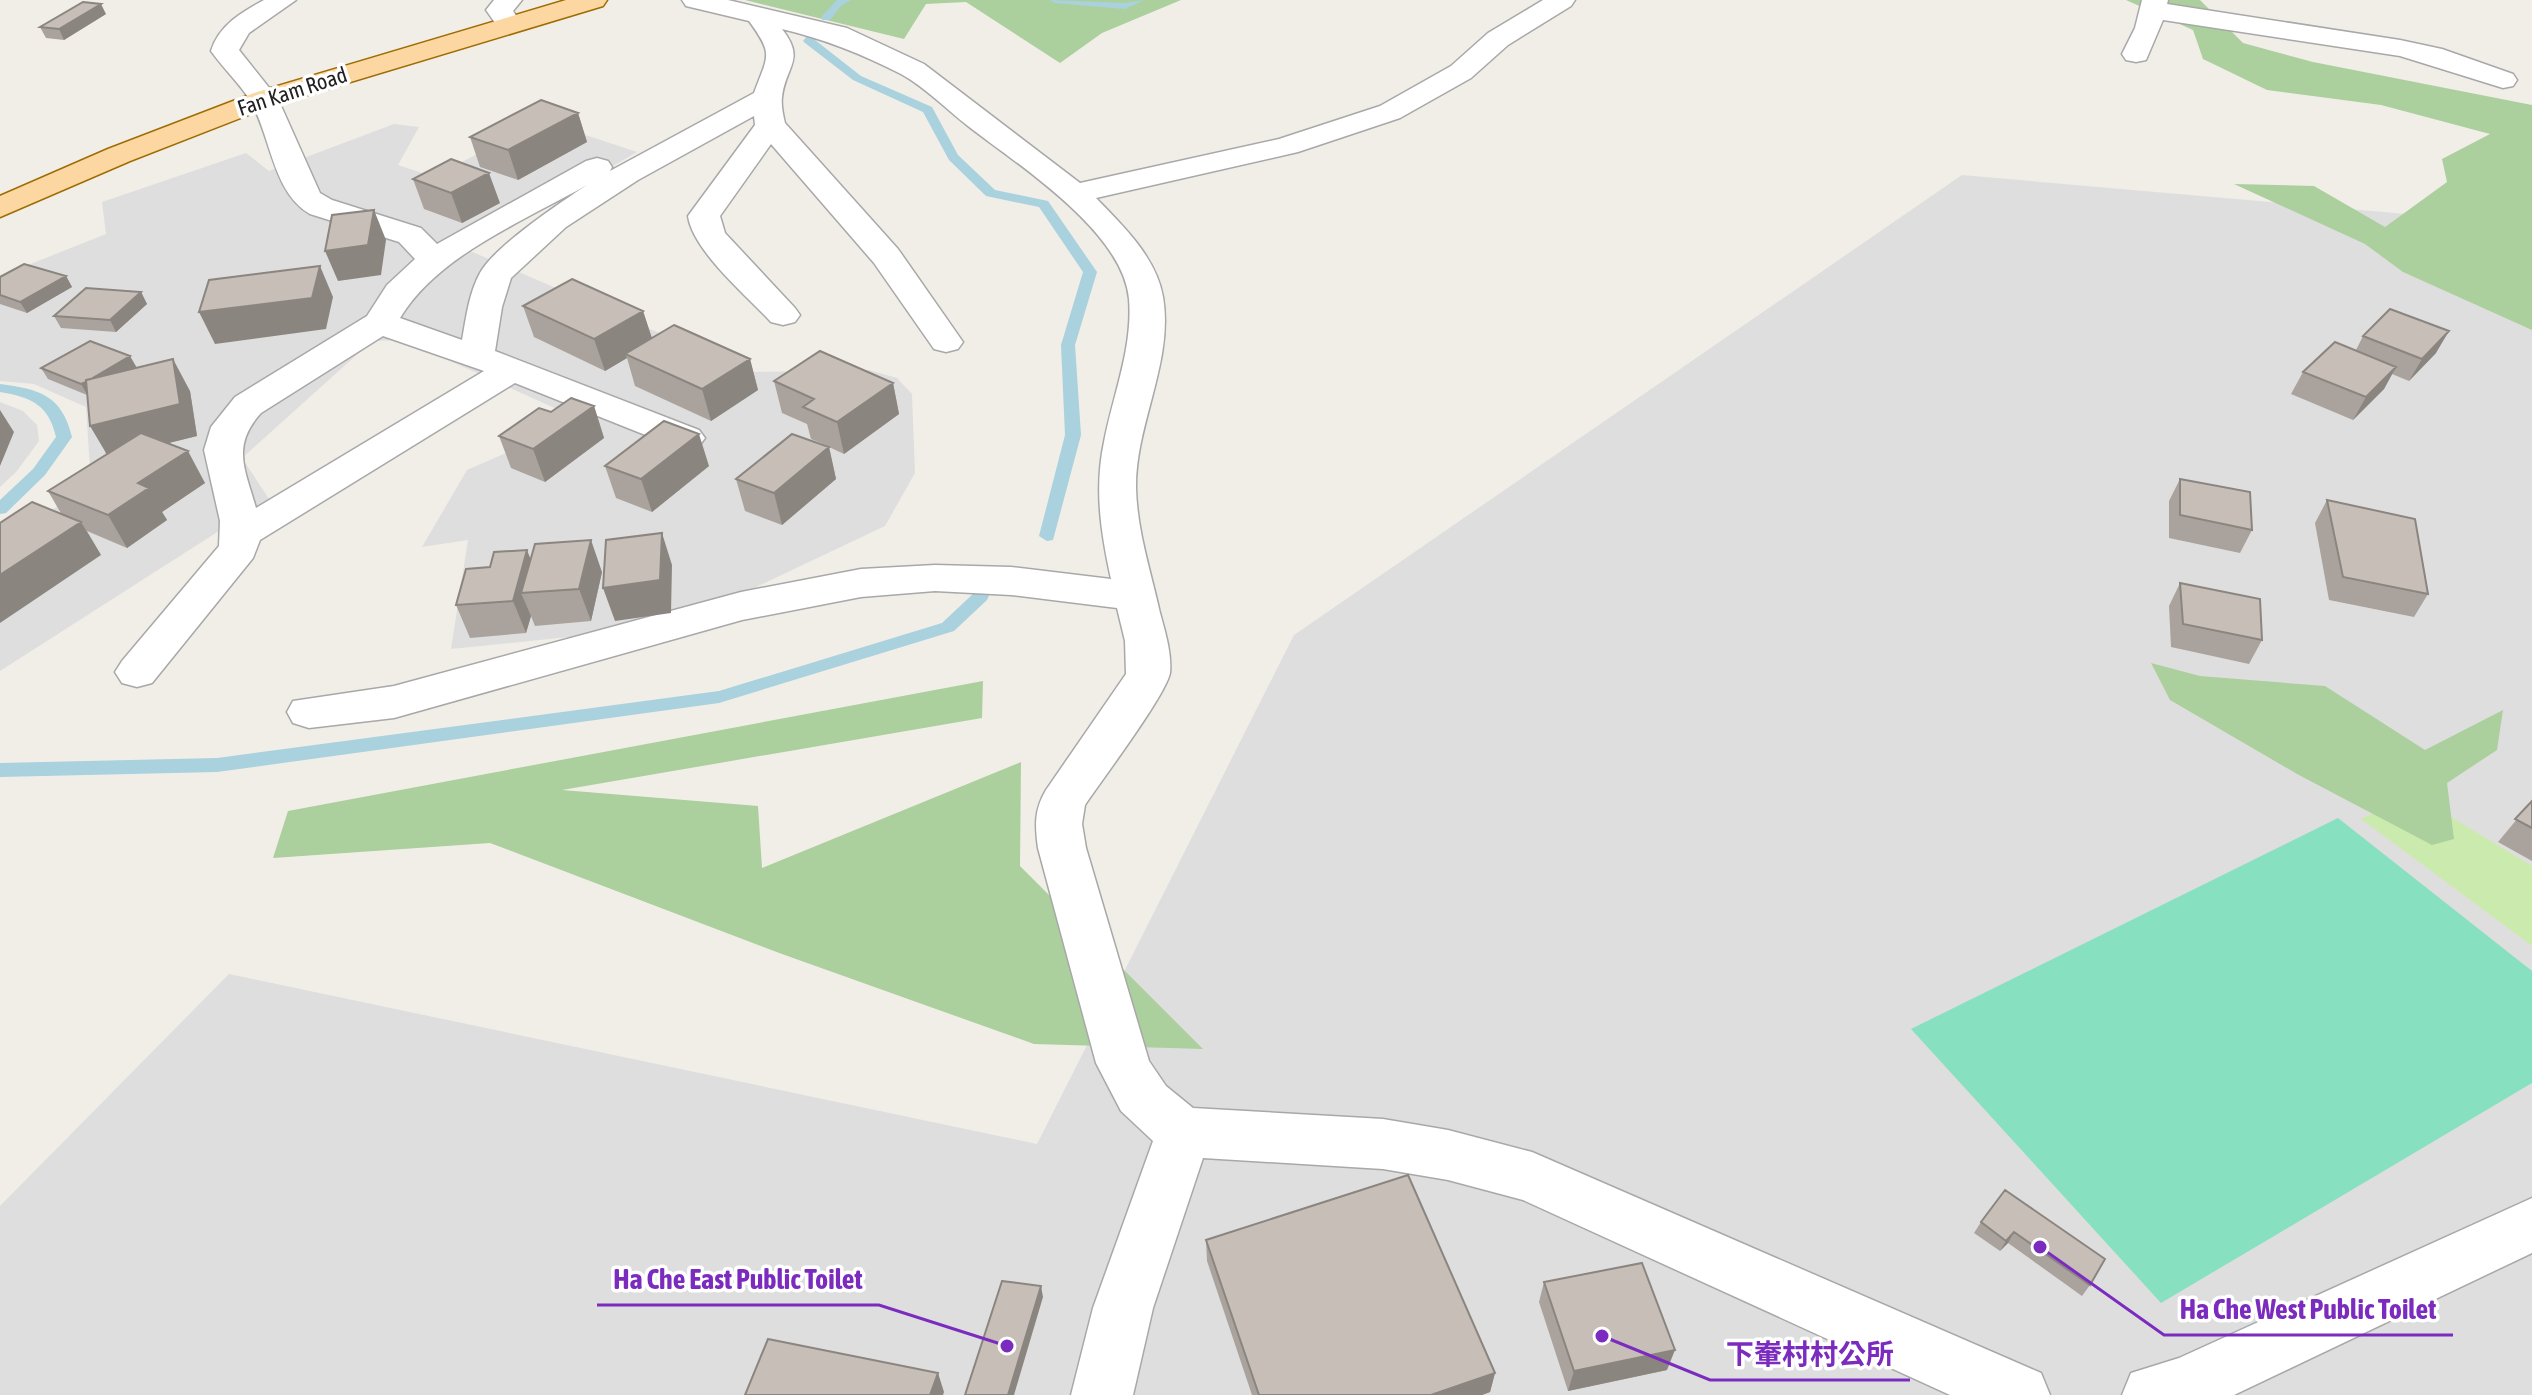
<svg xmlns="http://www.w3.org/2000/svg" width="2532" height="1395" font-family="'Asap Condensed','Noto Sans TC',sans-serif">
<rect width="100%" height="100%" fill="#f1eee8"/>
<!-- residential -->
<path fill="#dfdede" d="M540 120 637 152 468 250 749 372 869 370 897 378 912 394 915 473 885 526 750 590 618 632 451 649 468 540 422 547 467 470 581 420 404 340 372 341 242 458 269 499 0 671V547L59 505 90 469 86 407 34 384 0 381V281L23 267 106 234 102 202 246 153 269 171 394 124 419 127 398 165 434 177Z
M1962 175 2532 225V1395H0V1206L229 974 1037 1144 1294 635Z
M0 402 23 411 37 425 39 441 17 471 0 487Z"/>
<!-- grass -->
<path fill="#cbebae" d="M2413 794 2532 866V946L2361 819Z"/>
<!-- forest -->
<path fill="#abd09d" d="M745 0H1181L1102 33 1060 63 966 2 926 4 904 39Z
M2126 0H2200L2243 43 2313 62 2532 105V330L2403 272 2365 244 2234 184 2314 186 2385 227 2447 182 2442 159 2490 134 2381 105 2267 90 2203 59 2193 30Z
M2151 663 2200 676 2325 686 2425 750 2503 710 2497 750 2447 783 2454 839 2432 845 2297 774 2170 700Z
M983 681 982 718 562 790 758 806 762 868 1021 762 1020 866 1203 1049 1034 1044 782 954 490 843 273 858 288 811Z"/>
<!-- pitch -->
<path fill="#87e0bf" d="M2338 818 2532 971V1083L2161 1303 1911 1029Z"/>
<g fill="none" stroke-linecap="round" stroke-linejoin="round">
<!-- stream -->
<path fill="#a9d1de" fill-rule="evenodd" d="M837 0H851L841 6 830 20H822V16Z
M1050 0 1124 3 1144 0 1125 9 1055 3Z
M810 32H818L820 34 815 40 861 76 932 107 958 155 995 190 1048 201 1097 272 1075 345 1081 435 1053 540 1047 541 1039 536 1065 435 1061 345 1083 272 1039 207 986 196 949 160 923 112 853 80 805 43 803 41Z
M0 384C39 389 62 395 72 437L45 475 6 513 0 514V500L33 469 56 437C49 405 31 397 0 392Z
M981 590 987 592 989 596 987 600 954 631 719 703 217 772 0 777V763L217 758 719 691 942 623 975 592Z"/>
<defs>
<path id="minor" d="M264 0H296L249 33 239 50 278 99 320 193 332 200 421 228 437 244 586 161 597 158 608 161 612 167 610 171 754 93C768 55 774 55 749 21L686 6 682 0H728L847 28 924 64 1080 183 1279 139 1380 106 1451 66 1488 33 1543 0H1575L1571 6 1508 45 1471 78 1400 118 1298 152 1096 198C1123 226 1156 257 1163 297 1174 361 1135 425 1136 488 1137 531 1151 572 1160 613 1165 631 1172 654 1170 673 1166 695 1101 781 1085 805L1082 824 1086 848 1149 1061 1166 1086 1193 1108 1383 1119 1448 1130 1532 1152 2041 1373 2050 1395H1950L1523 1200 1448 1180 1383 1169 1203 1158 1153 1308 1133 1395H1071L1093 1308 1153 1141 1121 1111 1096 1063 1038 848C1035 826 1034 810 1046 790L1126 674 1125 641 1117 608 1011 595 935 591 861 597 742 620 394 718 309 728 293 723 287 712 293 701 394 686 741 592 861 569 935 565 1011 567 1111 579C1101 533 1094 489 1104 442 1113 395 1133 348 1129 299 1123 231 1018 165 968 126 946 109 925 87 901 74 862 54 824 39 782 29 806 60 786 65 782 97 781 105 783 115 785 123L898 249 963 342 958 349 946 352 934 349 874 263 771 144 720 216 725 233 795 308 800 315 795 322 783 325 771 322C747 296 693 251 688 216L755 125 754 116 638 180 566 227 511 278 502 307 495 351 699 430 705 438 699 446 686 449 673 446 515 383 260 540 253 558 152 683 137 687 122 683 115 672 122 661 219 546 220 521 204 450 211 427 235 397 367 316 387 285 415 259 399 242 310 214C272 192 271 135 250 100 239 83 223 68 211 51 219 25 242 12 264 0ZM587 185C561 202 494 247 480 273 469 293 466 318 462 340L400 318C438 255 524 221 587 185ZM383 336 484 371 256 508C245 469 231 446 261 413Z
M494 0H522L513 11 522 24 518 30H500L486 10Z
M2142 0H2168L2167 4 2400 40 2442 49 2513 74 2517 80 2513 86 2503 88 2400 56 2163 20 2146 60 2136 62 2126 60 2122 54 2135 28Z
M2532 1198V1253L2234 1395H2122L2131 1373 2179 1358Z"/>
<path id="major" d="M566 0H607L603 6 274 105 130 161 0 217V196L108 149 254 93Z"/>
</defs>
<!-- minor casing -->
<use href="#minor" stroke="#a8a8a8" stroke-width="3"/>
<!-- major casing -->
<use href="#major" stroke="#9e6c00" stroke-width="3"/>
<!-- minor -->
<use href="#minor" fill="#fff" fill-rule="evenodd"/>
<!-- major -->
<use href="#major" fill="#fcd7a2" fill-rule="evenodd"/>
</g>
<!-- wall -->
<path fill="#aaa39d" d="M106 14 64 40 46 38 40 27Z
M578 113 587 142 518 180 480 167 470 137Z
M413 179 500 203 462 223 424 209Z
M66 276 72 287 27 313 0 304V277Z
M141 292 147 304 116 332 61 328 54 316Z
M523 306 643 311 652 338 750 359 758 390 711 421 635 386 627 358 605 371 534 337Z
M2363 336 2436 353 2409 381 2392 374 2384 389 2353 420 2291 394 2303 372 2356 350Z
M41 368H137L190 391 197 436 168 443 205 483 162 512 167 520 127 548 87 531 101 555 62 515 48 491 106 454 87 395 48 379Z
M774 381 893 383 899 414 844 454 829 447 836 479 782 525 745 511 736 479 828 446 811 439 807 424 782 413Z
M594 406 604 438 545 482 511 468 499 436 551 412Z
M605 466H709L652 512 616 498Z
M2180 479 2252 530 2240 553 2169 538V501Z
M2327 500 2428 594 2414 617 2329 600 2315 523Z
M531 559 602 572 591 621 535 626 531 616 526 633 470 638 456 605Z
M2180 583 2262 640 2249 664 2171 647 2169 606Z
M2532 801V861L2498 842Z
M2005 1190 2090 1285 2082 1296 2008 1243 2000 1251 1974 1233 1981 1222Z
M1206 1240 1495 1373 1490 1392 1482 1395H1252L1207 1261Z
M1544 1282 1667 1370 1568 1391 1539 1302Z"/>
<!-- shaded-wall -->
<path fill="#8b8580" d="M101 4 106 14 64 40 59 29Z
M578 113 587 142 518 180 508 150Z
M489 173 500 203 462 223 451 193Z
M374 210 386 240 381 275 338 281 325 251Z
M320 266 333 297 326 329 215 344 199 312Z
M66 276 72 287 27 313 20 302Z
M141 292 147 304 116 332 110 320Z
M643 311 653 342 625 354 627 358 605 371 594 339Z
M2449 331 2436 353 2409 381 2422 359Z
M130 356 137 368 88 396 81 384Z
M173 359 190 391 197 436 109 458 90 426Z
M750 359 758 390 711 421 702 389Z
M2396 367 2384 389 2353 420 2366 397Z
M893 383 899 414 844 454 837 422Z
M594 406 604 438 545 482 533 449Z
M0 410 14 432 0 466Z
M699 434 709 466 652 512 641 479Z
M829 447 836 479 782 525 774 493Z
M188 451 205 483 162 512 167 520 127 548 108 515 138 483Z
M81 522 101 555 0 623V575Z
M662 533 672 565 671 613 615 621 603 588Z
M591 540 602 572 591 621 579 589Z
M527 550 540 583 521 593 531 616 526 633 513 601Z
M2014 1232 2008 1243 2000 1251 2006 1241Z
M1041 1286 1043 1297 1014 1395H1008Z
M1675 1350 1667 1370 1568 1391 1574 1371Z
M938 1373 944 1392 943 1395H930Z
M1495 1373 1490 1392 1482 1395H1431Z"/>
<!-- building -->
<path fill="#c6beb7" stroke="#8b8580" stroke-width="2" d="M83 2 101 4 59 29 40 27Z
M541 100 578 113 508 150 470 137Z
M451 159 489 173 451 193 413 179Z
M374 210 368 245 325 251 332 215Z
M24 264 66 276 20 302 0 295V277Z
M320 266 312 298 199 312 209 280Z
M572 279 643 311 594 339 523 306Z
M86 288 141 292 110 320 54 316Z
M2390 309 2449 331 2422 359 2363 336Z
M674 325 750 359 702 389 625 354Z
M90 341 130 356 91 379 86 380V382L81 384 41 368Z
M2335 342 2396 367 2366 397 2303 372Z
M820 351 893 383 837 422 803 407 814 399 774 381Z
M173 359 180 404 90 426 86 380Z
M571 398 594 406 533 449 499 436 539 408 551 412Z
M664 421 699 434 641 479 605 466Z
M141 433 188 451 138 483 149 488 108 515 48 491Z
M792 434 829 447 774 493 736 479Z
M2180 479 2250 492 2252 530 2180 515Z
M2327 500 2415 519 2428 594 2343 577Z
M32 502 81 522 0 575V523Z
M662 533 660 580 603 588 606 540Z
M591 540 579 589 521 593 535 544Z
M527 550 513 601 456 605 466 569 490 567 494 552Z
M2180 583 2260 599 2262 640 2183 624Z
M2532 801V828L2515 819Z
M1408 1175 1495 1373 1431 1395H1259L1206 1240Z
M2005 1190 2105 1259 2090 1285 2014 1232 2006 1241 1981 1222Z
M1642 1263 1675 1350 1574 1371 1544 1282Z
M1002 1281 1041 1286 1008 1395H965Z
M768 1339 938 1373 930 1395H745Z"/>
<g text-anchor="middle" stroke-width="7" stroke-linejoin="round" paint-order="stroke">
<!-- far-street labels -->
<g font-size="22" fill="#212121" stroke="#fff">
<text transform="translate(292 91) rotate(-18)" y="8">Fan Kam Road</text>
</g>
</g>
<!-- callouts -->
<path fill="none" stroke="#7b2cbf" stroke-width="3" d="M1007 1346L879 1305H597M2040 1247L2164 1335H2453M1602 1336L1710 1380H1910"/>
<g fill="#7b2cbf" stroke="#fff" stroke-width="3">
<circle cx="1007" cy="1346" r="8"/>
<circle cx="2040" cy="1247" r="8"/>
<circle cx="1602" cy="1336" r="8"/>
</g>
<g font-size="28" text-anchor="middle" font-weight="bold" fill="#7b2cbf" stroke="#fff" stroke-width="7" stroke-linejoin="round" paint-order="stroke">
<text x="738" y="1289">Ha Che East Public Toilet</text>
<text x="2308" y="1319">Ha Che West Public Toilet</text>
<text x="1810" y="1364">下輋村村公所</text>
</g>
</svg>
